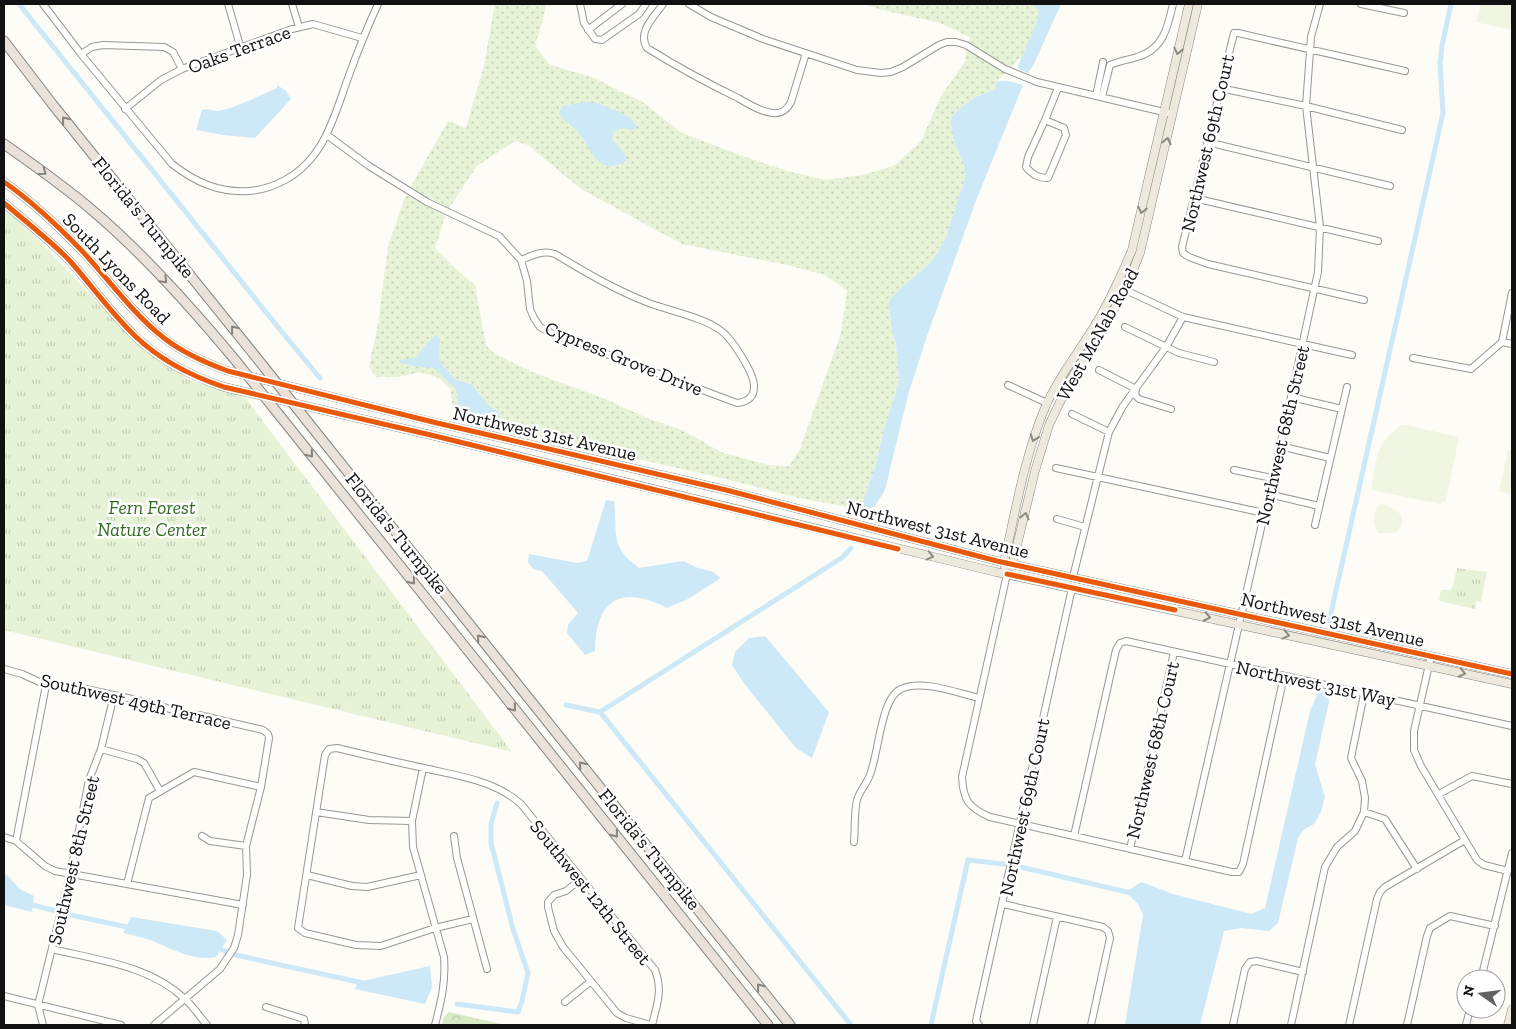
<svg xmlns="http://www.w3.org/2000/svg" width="1516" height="1029" font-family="'Zilla Slab',serif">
<defs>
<pattern id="grass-dots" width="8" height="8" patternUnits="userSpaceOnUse" patternTransform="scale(1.25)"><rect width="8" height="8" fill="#e7f3d7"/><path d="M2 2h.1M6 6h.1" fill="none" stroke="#c5cfb8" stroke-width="1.8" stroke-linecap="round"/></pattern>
<pattern id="forest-crowns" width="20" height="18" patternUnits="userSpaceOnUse" patternTransform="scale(1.25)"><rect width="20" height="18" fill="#d8eac5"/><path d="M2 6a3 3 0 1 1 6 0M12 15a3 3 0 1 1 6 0" fill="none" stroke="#b8c8a8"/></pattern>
<pattern id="park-tufts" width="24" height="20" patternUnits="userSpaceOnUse" patternTransform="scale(1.25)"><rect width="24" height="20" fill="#e7f3d7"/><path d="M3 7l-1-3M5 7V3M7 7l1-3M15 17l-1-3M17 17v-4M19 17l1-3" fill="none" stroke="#c5cfb8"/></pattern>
</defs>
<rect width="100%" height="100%" fill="#fdfcf7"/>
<!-- grass -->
<path fill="url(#grass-dots)" d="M495 4H546L544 16 535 46 550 65 592 77 644 103 680 132 734 153 784 170 824 180 863 175 894 166 921 141 941 96 964 63 970 37 940 23 882 10 863 4H1045L1023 55 997 81 995 89 972 99 960 110 954 141 964 165 965 178 946 237 935 257 928 265 902 287 889 304 892 332 896 344 899 382 882 436 876 465 860 509 798 498 722 478 478 423 453 408 450 388 439 378 421 372 398 377H376L369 367 378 324 388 246 406 195 445 216 435 248 458 271 475 285 486 345 495 354 537 374 601 397 647 418 682 430 721 452 768 465 789 466 800 449 841 333 847 291 825 275 787 265 682 244 581 189 528 145 515 141 477 166 449 208 410 188 448 121 466 128 484 66Z"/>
<!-- forest -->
<path fill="url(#forest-crowns)" d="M449 1012 505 1025H442L444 1017Z"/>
<!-- park -->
<path fill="url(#park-tufts)" d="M4 208 40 241 101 306 191 381 244 396 512 752 4 630Z
M1457 568 1487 572 1481 602 1476 601 1475 609 1439 601 1441 590H1450L1453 585Z"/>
<!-- pitch -->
<path fill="#f0f6e1" d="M1481 4H1512V30L1476 22Z
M1402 425H1406L1459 437 1446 500 1440 504 1371 490C1377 460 1374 443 1402 425Z
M1508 450 1512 451V495L1499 491Z
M1381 504C1397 509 1411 516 1396 533H1379C1372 525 1372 511 1381 504Z"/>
<!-- water -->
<path fill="#cde8f7" d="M1030 4H1061L1033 66 1028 73 1017 68 1037 21 1039 10Z
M997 81H1009L1023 85 977 198 927 336 908 395 885 490 875 506 865 512 860 509 876 465 882 436 899 382 896 344 892 332 889 304 892 297 902 287 928 265 935 257 946 237 965 178 964 165 954 141 951 123 952 116 972 99 995 89Z
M277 85 286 91 291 99 255 138 223 135 196 130 202 110C208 108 211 111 217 111 228 111 266 93 277 88Z
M584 102 596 103 617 111 631 118 637 127 632 130 624 128 615 130 612 139 624 153 627 160C598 179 592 149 578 132 572 125 563 121 559 113L563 106Z
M437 335 440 338 439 358 443 366 456 380 472 385 489 406 498 411 501 415 493 418 471 415 464 412 459 407 456 389 434 368 411 366 399 362V360L415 358 434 336Z
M606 500 614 501C618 534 609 546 639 568L683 561 698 568 713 572 721 578 688 599 667 608C620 584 596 600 595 651L585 655 567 633 568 625 578 613 542 571 533 569 528 562 529 554 577 563 587 561Z
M765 636 829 712 812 758 796 748 743 682 732 665 735 652 749 638Z
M1322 691 1328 695 1329 702 1315 764 1325 797 1321 812 1314 824 1303 830 1298 838 1278 923 1269 931 1241 928 1224 931 1200 1025H1125L1143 915 1138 904 1126 892 1141 882 1173 894 1251 914 1265 908 1310 711 1318 693Z
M4 872 20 889 34 896 32 912 4 905Z
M131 917 217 931 227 940 216 957C193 962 171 948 150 940 141 937 132 935 123 933Z
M430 966 432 987 425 1004 355 989 358 982Z"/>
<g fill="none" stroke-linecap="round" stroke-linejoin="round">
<!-- canal -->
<path stroke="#cde8f7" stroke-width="5" d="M19 4 277 326 320 378
M1329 622 1443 113 1440 63 1442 46 1451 4
M566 705 600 712 843 557 851 548
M600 712 851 1025
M1016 866 1131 893
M28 904 56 911
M66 914 132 928
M216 947 227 952
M236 955 363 983
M457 1004 518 1012 522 1001 528 973 513 929 491 843V824L497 803
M931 1025 968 860 1004 864"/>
<defs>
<path id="minor" d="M43 4 81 54 172 164C195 182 219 193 249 191 262 190 274 186 285 180 324 159 334 117 348 78 357 53 367 28 378 4
M228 4 241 49
M292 4 299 27
M580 4 584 23 595 39 602 40 639 14 646 4
M663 4C654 17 637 32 647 48 676 66 707 83 738 98 748 104 761 112 773 113 782 114 787 110 791 102L806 53
M689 4 711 17 763 39 857 70 881 73 891 72 903 67 939 45 947 42H956L966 45 1005 69 1037 82 1168 113
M1361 4 1404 13
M588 30 622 4
M81 54 92 47 103 45 164 47 173 52 182 69
M1220 88 1306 106 1402 130
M1096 96 1103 62
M1102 97 1110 65C1119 61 1128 60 1137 57 1163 50 1168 27 1173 4
M125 109 161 80 182 69 292 29 313 24 362 38
M1045 120 1064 128 1066 135 1048 178C1038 178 1033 175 1026 167L1028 157Z
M1045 120 1058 88
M327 135 369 166 427 202 499 236 521 260 527 281 530 309 534 318 540 327 553 334 737 403C746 402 754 398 754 387 755 374 731 337 720 330 702 317 670 311 649 303 615 290 585 272 555 254 542 250 533 255 521 260
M1207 142 1390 186
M1194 198 1378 241
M1117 286 1183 317 1352 355
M1364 300 1208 264 1189 257 1183 253 1182 247 1234 33H1238L1405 71
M1125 327 1179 353 1214 362
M1502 342 1512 293
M1413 358 1471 369 1502 342 1512 344
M1099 370 1136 389 1135 395 1139 399 1171 409
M1008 385 1047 403
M1291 397 1342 409
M1072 414 1109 432
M1280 446 1330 458
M1056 468 1264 513
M1234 470 1272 478
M1268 494 1319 506
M1057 519 1085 527
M1315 525 1347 387
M1007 574 962 777C963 800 969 808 990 817L1232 872H1239L1243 864 1284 676
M1073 577 1109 432 1123 406 1166 347 1183 317
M1431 656 1414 731V750L1421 766 1477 860 1484 865 1508 871
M4 669 22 674 46 685 86 689 155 704 184 714 199 715 263 730 268 734 269 738 261 787 246 846 247 875 238 935 234 948 220 969 154 1025
M101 749 137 759 144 763 160 791
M423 768 412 821 413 847 444 957C446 982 441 1002 435 1025
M1439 794 1472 776 1512 784
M316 812 369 820 412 821
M1364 812 1385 819 1417 869
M202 836 210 841 246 846
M454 836 457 858 487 969
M1074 836 1116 650 1120 643 1126 641 1512 726
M4 837 16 841 45 866 55 871 243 905
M16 841 46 685
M854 842C855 831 854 806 858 797 861 790 866 784 869 777 879 756 880 698 901 689 922 679 957 693 979 698
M1130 849 1174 652
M1185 861 1291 397 1318 272 1320 227 1306 106 1311 37 1320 4
M307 875 352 886 367 887 421 875
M581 879 566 891 554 895 548 902V907L554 931 563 947 617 1013 626 1018 651 1025
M127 884 149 798 194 772 261 787
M1003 904 1103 927 1108 931 1110 938 1091 1025
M473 919 435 928 381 946 356 945 305 933 298 928 325 755 329 749 337 748C366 755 395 762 424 768 458 776 494 780 521 804L655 970C663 991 657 1004 652 1025
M52 949C97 960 149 965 185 999 193 1006 200 1017 207 1025
M1481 979 1512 853
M4 996 121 1025
M565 1002 590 982
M266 1007 304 1019 305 1025
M43 1025 38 1005 70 875 89 780 101 749 114 695
M979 1025 976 1021 977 1016 1072 588
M1033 1025 1057 917
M1233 1025 1245 969 1250 962 1257 961 1303 972
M1291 1025 1325 867 1337 847 1355 831 1364 812 1365 798 1362 781 1351 758 1364 694
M1349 1025 1377 899 1380 892 1385 887 1465 840
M1407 1025 1427 936 1430 928 1450 916 1495 926
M1466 1025 1470 1009"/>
<path id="major" d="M4 182C33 202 59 227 83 252 110 281 133 314 164 338 183 353 206 363 228 371L437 423 726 490 997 561 1512 674
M4 203C26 222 50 240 70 261 92 286 111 313 135 336 160 360 191 376 224 387L435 436 996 572 1512 684
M1012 566 1035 471 1049 425 1070 381 1103 329 1125 290 1140 253 1198 4
M1005 567 1004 562C1016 509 1025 453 1047 403 1060 375 1079 352 1095 325 1110 301 1121 276 1132 250L1189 4
M1508 1025 1512 1009"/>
<path id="highway" d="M4 41 53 105 264 367
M4 144C34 165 64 186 92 210 145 255 192 308 236 361
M280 416 768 1025
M307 421 790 1025"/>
</defs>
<!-- minor casing -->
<use href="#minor" stroke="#979795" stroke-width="8"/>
<!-- major casing -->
<use href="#major" stroke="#858482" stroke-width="9"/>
<!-- highway casing -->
<use href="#highway" stroke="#858482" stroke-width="11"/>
<!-- minor -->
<use href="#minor" stroke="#fffffe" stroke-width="6"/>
<!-- major -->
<use href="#major" stroke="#ede9dc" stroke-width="8"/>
<!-- highway -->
<use href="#highway" stroke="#eae1d8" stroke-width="9"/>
<defs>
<path id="highway-bridge" d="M236 361 280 416
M264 367 307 421"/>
</defs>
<!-- highway-bridge casing -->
<use href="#highway-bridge" stroke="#858482" stroke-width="11" stroke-linecap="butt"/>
<!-- highway-bridge -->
<use href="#highway-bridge" stroke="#eae1d8" stroke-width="9"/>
<defs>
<path id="cycleway" d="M4 182C33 202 59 227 83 252 110 281 133 314 164 338 183 353 206 363 228 371L437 423 726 490 997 561 1512 674
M4 203C26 222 50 240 70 261 92 286 111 313 135 336 160 360 191 376 224 387L435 436 898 549
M1007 574 1175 610"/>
</defs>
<!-- cycleway casing -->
<use href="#cycleway" stroke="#fff" stroke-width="8"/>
<!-- cycleway -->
<use href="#cycleway" stroke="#e8590c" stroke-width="5"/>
</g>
<!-- one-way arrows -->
<defs><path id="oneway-chevron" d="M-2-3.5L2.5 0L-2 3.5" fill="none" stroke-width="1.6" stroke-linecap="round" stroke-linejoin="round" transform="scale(1.25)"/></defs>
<g stroke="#8a8881">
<use href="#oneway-chevron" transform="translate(1178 51) rotate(103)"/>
<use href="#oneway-chevron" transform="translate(1167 141) rotate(-77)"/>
<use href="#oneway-chevron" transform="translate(1142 210) rotate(103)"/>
<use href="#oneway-chevron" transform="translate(1034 438) rotate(110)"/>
<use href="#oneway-chevron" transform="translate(1025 516) rotate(-77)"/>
<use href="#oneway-chevron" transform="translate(930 556) rotate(13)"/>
<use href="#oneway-chevron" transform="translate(1207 617) rotate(12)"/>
<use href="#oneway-chevron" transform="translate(1286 635) rotate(13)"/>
<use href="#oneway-chevron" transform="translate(1462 673) rotate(12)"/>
</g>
<g stroke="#88837e">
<use href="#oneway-chevron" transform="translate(65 120) rotate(-129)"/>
<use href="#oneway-chevron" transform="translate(43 172) rotate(36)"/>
<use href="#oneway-chevron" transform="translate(164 280) rotate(46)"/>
<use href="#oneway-chevron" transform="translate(234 329) rotate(-128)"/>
<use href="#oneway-chevron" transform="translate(310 454) rotate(51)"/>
<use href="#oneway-chevron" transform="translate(412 581) rotate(51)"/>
<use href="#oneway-chevron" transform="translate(480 638) rotate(-129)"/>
<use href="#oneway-chevron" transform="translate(513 708) rotate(51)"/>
<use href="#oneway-chevron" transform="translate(582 765) rotate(-129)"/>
<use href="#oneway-chevron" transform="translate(615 834) rotate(51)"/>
<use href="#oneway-chevron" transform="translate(760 987) rotate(-129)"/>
</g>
<g text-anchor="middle" stroke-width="5" stroke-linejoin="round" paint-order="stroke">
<!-- street labels -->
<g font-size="19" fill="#111" stroke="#fff">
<text transform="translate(239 49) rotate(-20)" y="7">Oaks Terrace</text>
<text transform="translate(1207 143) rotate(-77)" y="7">Northwest 69th Court</text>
<text transform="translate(144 217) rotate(51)" y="7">Florida's Turnpike</text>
<text transform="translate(117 268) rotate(46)" y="7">South Lyons Road</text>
<text transform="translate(1097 334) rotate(-61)" y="7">West McNab Road</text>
<text transform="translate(624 358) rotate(22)" y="7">Cypress Grove Drive</text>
<text transform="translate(545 433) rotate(13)" y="7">Northwest 31st Avenue</text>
<text transform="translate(1282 435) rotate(-77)" y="7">Northwest 68th Street</text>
<text transform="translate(938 529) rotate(14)" y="7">Northwest 31st Avenue</text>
<text transform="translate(397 533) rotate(51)" y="7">Florida's Turnpike</text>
<text transform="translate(1333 619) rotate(13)" y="7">Northwest 31st Avenue</text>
<text transform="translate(1316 683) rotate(12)" y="7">Northwest 31st Way</text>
<text transform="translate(136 701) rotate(13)" y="7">Southwest 49th Terrace</text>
<text transform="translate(1152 750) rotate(-77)" y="7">Northwest 68th Court</text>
<text transform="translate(1024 807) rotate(-78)" y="7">Northwest 69th Court</text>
<text transform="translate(650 849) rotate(51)" y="7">Florida's Turnpike</text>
<text transform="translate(73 860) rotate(-77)" y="7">Southwest 8th Street</text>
<text transform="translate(591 892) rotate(51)" y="7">Southwest 12th Street</text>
</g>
<!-- park labels -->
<g font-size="19" font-style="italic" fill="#2f6b1f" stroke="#fff">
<text x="152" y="514">Fern Forest<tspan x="152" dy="22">Nature Center</tspan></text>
</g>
</g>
<!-- border -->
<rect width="1516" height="1029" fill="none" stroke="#111111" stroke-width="10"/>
<!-- north arrow -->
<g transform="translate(1481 994) rotate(284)"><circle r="24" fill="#ffffff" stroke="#a0a0a0"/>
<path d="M0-4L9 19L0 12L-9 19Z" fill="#646362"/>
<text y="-8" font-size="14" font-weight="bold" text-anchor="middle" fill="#111111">N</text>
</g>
</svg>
